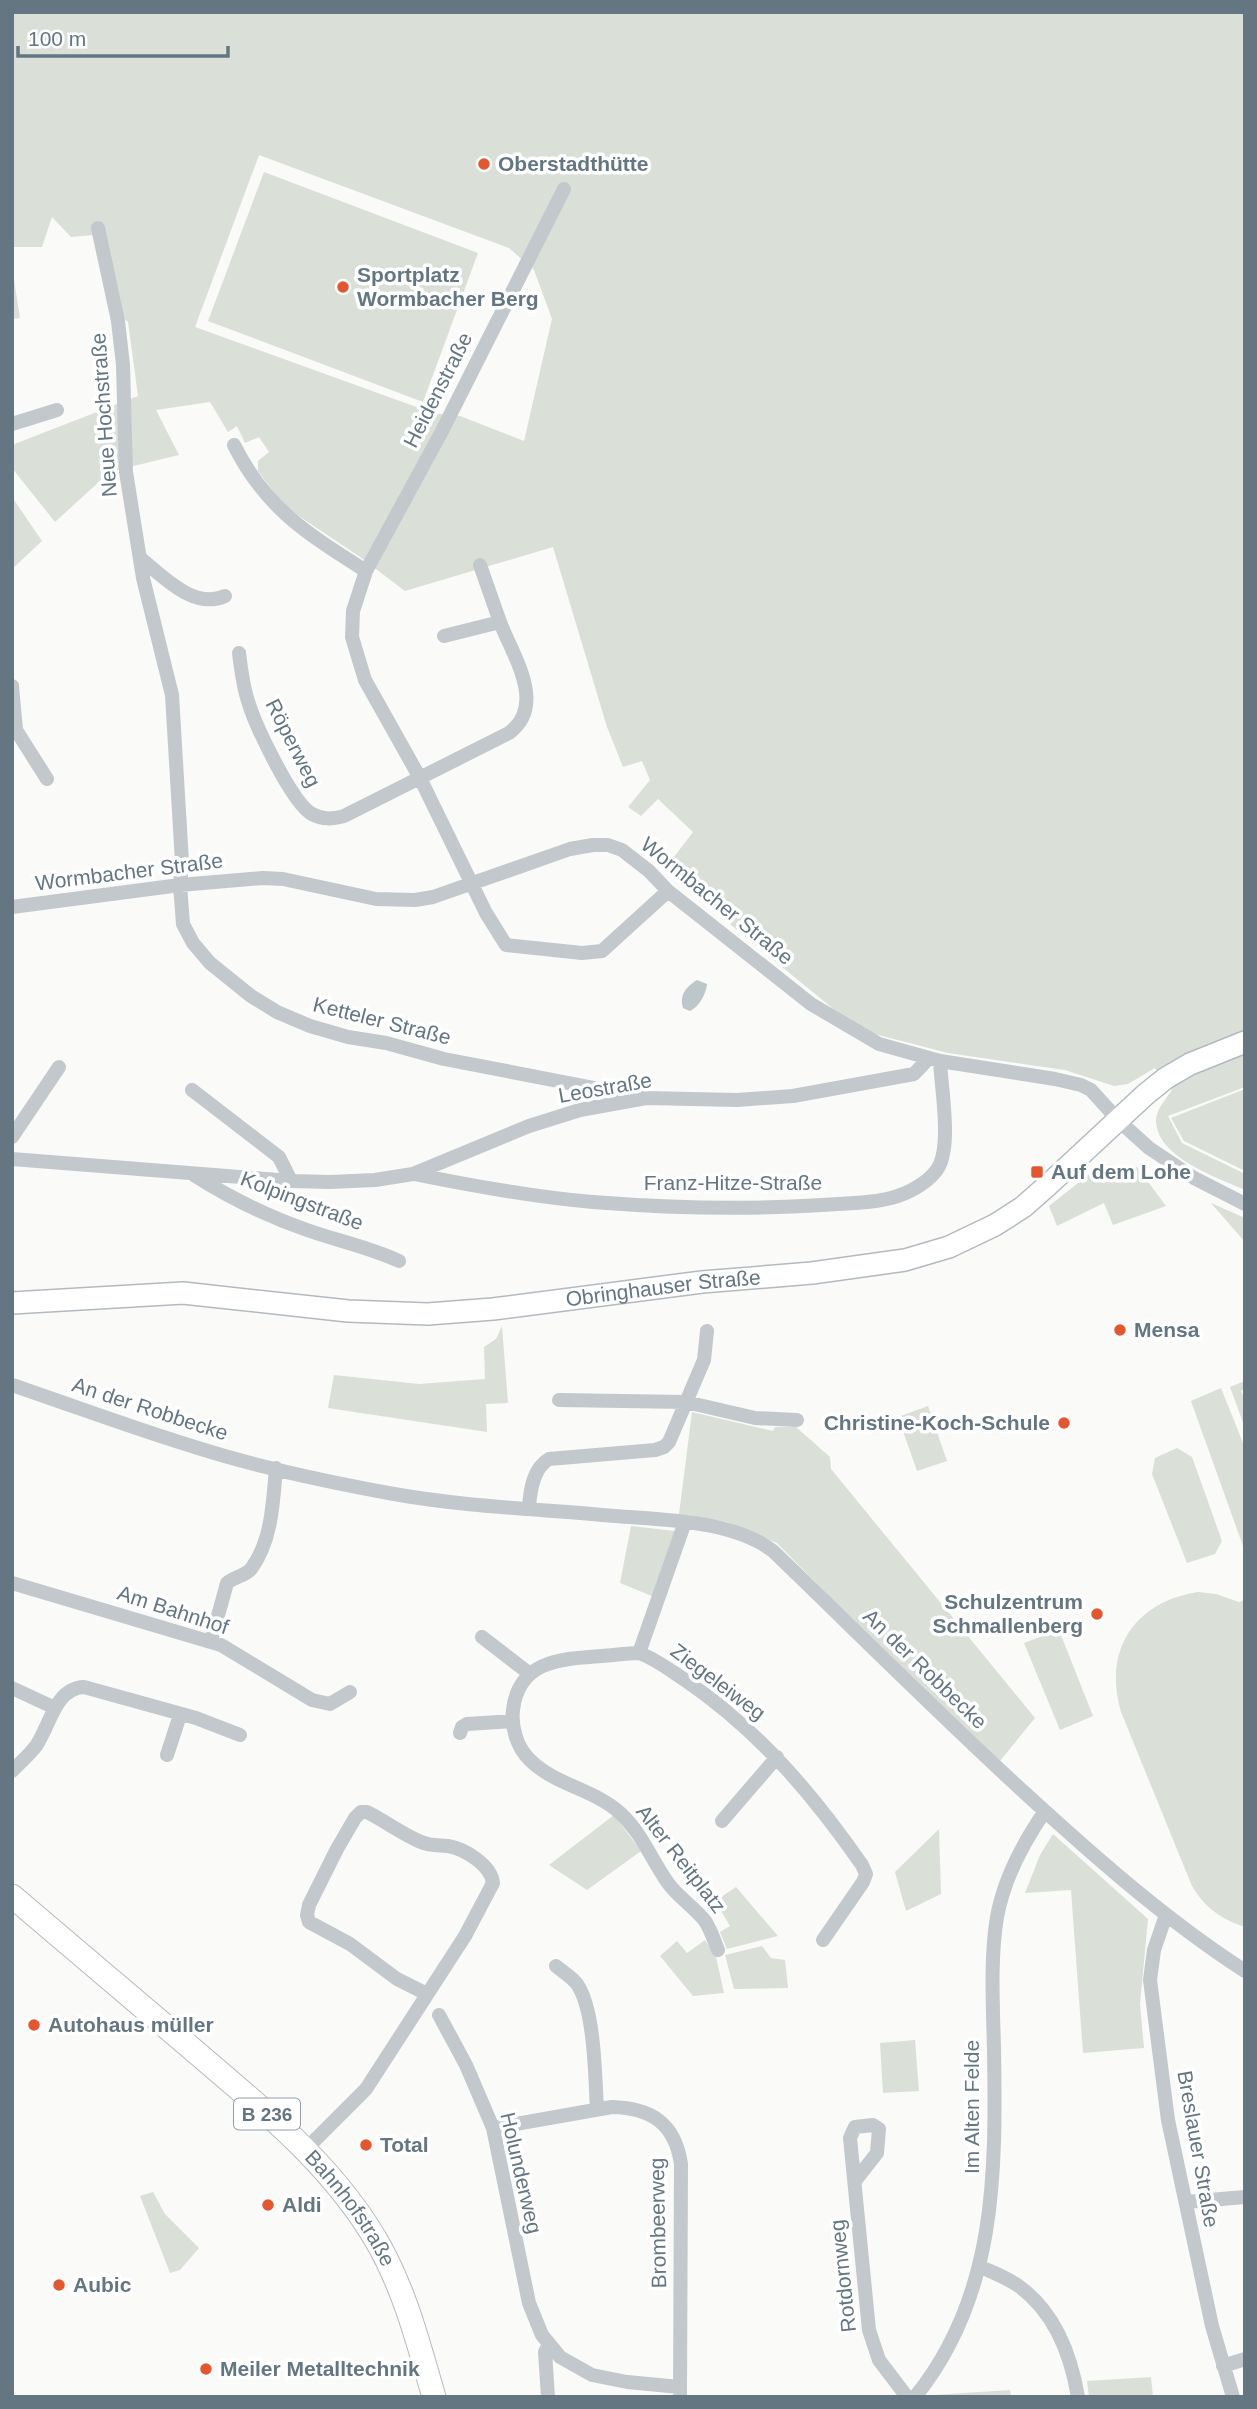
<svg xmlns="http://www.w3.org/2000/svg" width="1257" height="2409" font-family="Helvetica,sans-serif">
<rect width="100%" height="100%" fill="#fafaf8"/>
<!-- green -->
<path fill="#dadfd7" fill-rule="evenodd" d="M12 12H1245V1087L1168 1116 1182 1143 1245 1174V1190C1217 1177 1155 1157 1156 1119 1157 1108 1167 1098 1172 1090L1155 1068 1128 1084 1114 1086 1065 1070 948 1053 859 1030 664 870 693 832 658 799 641 816 628 807 650 780 642 761 623 767 607 727 553 547 405 591 360 557 284 506 258 471V461L269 452 259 437 245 443 237 426 228 432 210 402 156 410 179 455 117 470 102 479 55 522 12 468V445L138 396 128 322 110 306 94 235 71 237 52 217 42 247H12ZM259 155 509 248 534 270 552 319 524 441 460 416 433 413 195 327Z
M264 172 478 253 423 402 208 321Z
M12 267 20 318 12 319Z
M12 497 42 541 12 569Z
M1245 1089V1171L1184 1141 1171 1118Z
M1102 1164 1137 1167 1166 1206 1113 1225 1104 1203 1057 1226 1049 1206Z
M1211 1203 1245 1218V1242Z
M502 1326 508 1403 486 1404 487 1432 328 1408 334 1375 419 1384 485 1379 484 1347 496 1339Z
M1245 1381V1389L1241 1391 1245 1399V1428L1230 1387Z
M1221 1388 1245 1448 1243 1546 1191 1401Z
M928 1406 947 1461 917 1471 898 1417Z
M692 1412 773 1431 775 1427H796L830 1457 831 1469 1035 1718 1000 1761 863 1631 777 1543 727 1522 679 1514Z
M1177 1448 1192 1457 1222 1541 1215 1554 1187 1563 1152 1474 1155 1458Z
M631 1526 675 1531 652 1596 620 1583Z
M1198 1592 1216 1594 1239 1602 1245 1600V1927C1221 1919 1205 1908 1192 1886L1121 1712C1103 1650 1134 1602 1198 1592Z
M1059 1630 1093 1716 1060 1730 1024 1643Z
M614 1815 641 1851 587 1890 549 1865Z
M939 1829 941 1894 906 1911 895 1872Z
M1053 1834 1148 1919 1140 2004 1144 2048 1083 2053 1071 1890 1025 1893 1040 1855Z
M736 1887 778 1936 727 1949 720 1932 730 1926 715 1901Z
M705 1940 716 1957 724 1993 693 1996 660 1956 677 1941 687 1953Z
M762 1946 771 1958 785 1960 788 1988 734 1989 725 1955Z
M915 2040 919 2091 883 2093 880 2043Z
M153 2192 165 2214 199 2248 180 2270 170 2273 140 2196Z
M1151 2377 1153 2397H1089L1087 2381Z
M1010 2390 1011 2397H932L933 2395Z"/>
<!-- water -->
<path fill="#bbc7cb" d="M697 980 707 984C706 994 699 1007 690 1011L683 1008C679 995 686 987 697 980Z"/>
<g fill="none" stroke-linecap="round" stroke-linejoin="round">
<defs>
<g id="secondary">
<path id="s1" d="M12 1303 183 1293 348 1311 428 1314 493 1309 702 1282 812 1273 905 1260 949 1247 995 1225 1023 1207 1048 1185 1146 1094 1166 1078 1190 1064 1245 1042"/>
</g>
<g id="primary">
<path id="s2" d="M12 1896C72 1947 131 1997 191 2048 260 2107 335 2166 380 2247 406 2294 419 2346 434 2397"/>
</g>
</defs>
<!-- secondary casing -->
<use href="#secondary" stroke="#b3babf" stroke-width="24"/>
<!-- primary casing -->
<use href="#primary" stroke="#b5babe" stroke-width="25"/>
<!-- street -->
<path stroke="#c3c8cc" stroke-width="14" d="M564 189 442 431 366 571 353 611 352 637 365 680 420 778 486 913 506 945 582 953 602 951 668 891
M98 228 118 321 123 365 126 472 143 578 172 695 182 862 180 885 183 924 193 943 210 963 251 996 277 1012 310 1026 348 1037 386 1043 444 1059 646 1098
M12 424 57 410
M234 445C266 509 308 534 366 571
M140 558C163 576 193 610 225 596
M480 565 500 622
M239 653C241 669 243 686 248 701 255 725 292 803 312 814 323 820 332 819 344 816L509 733C547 705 513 656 500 622L444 636
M12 686 16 730 47 779
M12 907 180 885 263 878 283 879 376 899 415 900 433 897 570 849 593 845H608L622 850 649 871 668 891 811 1004 879 1044 940 1061 1055 1079 1081 1085 1091 1090 1119 1121 1149 1148 1194 1178 1245 1204
M192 1090 279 1157 291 1181
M12 1137 59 1067
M12 1159 291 1181 330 1182 375 1180 413 1174 529 1126 580 1110 646 1098 737 1100 793 1096 914 1074 929 1058
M414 1174C473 1186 533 1197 593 1202 669 1208 746 1210 822 1205 845 1203 869 1204 891 1198 907 1194 926 1184 936 1171 953 1150 941 1088 940 1061
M194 1175C230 1198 267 1216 307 1230 338 1241 369 1247 399 1261
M12 1385C74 1406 135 1429 198 1448 261 1468 328 1482 394 1494 467 1507 541 1509 615 1516 664 1520 732 1520 773 1551 857 1632 940 1715 1026 1794 1095 1857 1166 1920 1245 1971
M559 1400 686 1402 755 1418 797 1420
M529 1508C530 1491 533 1468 549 1459L655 1450 664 1447 669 1442 704 1360 707 1331
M685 1522 639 1653C656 1659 671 1671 685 1680 758 1730 812 1793 862 1865L866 1874 863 1882 823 1940
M12 1583 221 1645 312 1700 330 1704 350 1692
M482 1637 530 1674
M211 1641 227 1583C234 1577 245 1576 251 1569 272 1541 273 1502 276 1468
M639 1653C627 1653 615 1655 602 1656 563 1659 519 1659 513 1710 511 1727 517 1747 529 1759 554 1785 594 1789 620 1813 642 1833 651 1859 668 1883 678 1897 694 1907 705 1921 711 1930 714 1940 718 1950
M12 1688 55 1708
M460 1733 462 1727 467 1724 513 1721
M167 1755 180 1715
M12 1771C20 1763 29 1755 36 1746 50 1726 55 1688 84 1687L196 1718 240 1735
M722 1821 777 1757
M1166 1915 1154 1950 1150 1980 1168 2120 1212 2326 1233 2397
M556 1966C563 1972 572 1977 577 1984 595 2010 595 2077 597 2109
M439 2015 466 2065 493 2128 529 2303 542 2335 560 2357 592 2375 627 2382 680 2387
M493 2128 612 2107C651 2108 675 2123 681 2164L680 2395
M305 2150 366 2089 465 1936 493 1883C491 1865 465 1849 448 1846 438 1845 430 1846 421 1842 402 1834 385 1821 367 1812H361L355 1818 337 1849 309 1905 307 1915 309 1922 350 1944 397 1979 427 1994
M855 2181 877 2153 879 2129 873 2125 855 2127 850 2138 869 2330 879 2360 907 2397
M1186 2202 1245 2197
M981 2267C994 2273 1008 2278 1020 2287 1055 2313 1071 2355 1078 2397
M1223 2366 1245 2359
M548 2397 545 2352 549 2345
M915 2397C997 2296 996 2172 994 2049 993 2006 990 1959 997 1917 1004 1878 1023 1843 1045 1811"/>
<!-- secondary -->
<use href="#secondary" stroke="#fff" stroke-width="21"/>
<!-- primary -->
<use href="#primary" stroke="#fff" stroke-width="23"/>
</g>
<!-- markers -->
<g fill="#e4572e" stroke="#fff" stroke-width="2.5">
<circle cx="484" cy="164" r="7"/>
<circle cx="343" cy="287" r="7"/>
<rect x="1030" y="1165" width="14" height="14" rx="3.5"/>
<circle cx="1120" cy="1330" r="7"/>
<circle cx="1064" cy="1423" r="7"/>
<circle cx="1097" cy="1614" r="7"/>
<circle cx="34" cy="2025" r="7"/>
<circle cx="366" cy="2145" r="7"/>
<circle cx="268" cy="2205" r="7"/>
<circle cx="59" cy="2285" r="7"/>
<circle cx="206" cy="2369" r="7"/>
</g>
<g text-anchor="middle" stroke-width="7" stroke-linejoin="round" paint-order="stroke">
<!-- shield labels -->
<rect fill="#fff" stroke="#939fa8" stroke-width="2" x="234" y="2098.5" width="66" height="31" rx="5"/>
<g font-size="19" font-weight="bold" fill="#657683">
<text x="267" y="2121">B 236</text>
</g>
<!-- poi labels -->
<g font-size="21" font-weight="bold" fill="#657683" stroke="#fff" text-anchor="start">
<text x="498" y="171">Oberstadthütte</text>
<text x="357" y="282">Sportplatz<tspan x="357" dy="24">Wormbacher Berg</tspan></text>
<text x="1051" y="1179">Auf dem Lohe</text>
<text x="1134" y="1337">Mensa</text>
<text x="1050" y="1430" text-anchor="end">Christine-Koch-Schule</text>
<text x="1083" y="1609" text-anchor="end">Schulzentrum<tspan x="1083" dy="24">Schmallenberg</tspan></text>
<text x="48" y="2032">Autohaus müller</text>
<text x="380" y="2152">Total</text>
<text x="282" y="2212">Aldi</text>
<text x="73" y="2292">Aubic</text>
<text x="220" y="2376">Meiler Metalltechnik</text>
</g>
<!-- street labels -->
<g font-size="21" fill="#657683" stroke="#fff">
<text transform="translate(438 390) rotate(-63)" y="7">Heidenstraße</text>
<text transform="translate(104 415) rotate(-94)" y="7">Neue Hochstraße</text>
<text transform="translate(293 743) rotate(63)" y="7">Röperweg</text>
<text transform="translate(129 872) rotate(-7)" y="7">Wormbacher Straße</text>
<text transform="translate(717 901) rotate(39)" y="7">Wormbacher Straße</text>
<text transform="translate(382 1021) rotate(14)" y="7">Ketteler Straße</text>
<text transform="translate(605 1088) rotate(-10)" y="7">Leostraße</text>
<text x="733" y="1190">Franz-Hitze-Straße</text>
<text transform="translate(302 1201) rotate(21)" y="7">Kolpingstraße</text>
<text dy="7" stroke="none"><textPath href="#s1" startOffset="654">Obringhauser Straße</textPath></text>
<text transform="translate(150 1409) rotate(18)" y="7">An der Robbecke</text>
<text transform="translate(173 1610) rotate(18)" y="7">Am Bahnhof</text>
<text transform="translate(925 1669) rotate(44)" y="7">An der Robbecke</text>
<text transform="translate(718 1682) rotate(37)" y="7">Ziegeleiweg</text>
<text transform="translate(681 1859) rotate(52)" y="7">Alter Reitplatz</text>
<text transform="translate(972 2107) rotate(-90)" y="7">Im Alten Felde</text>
<text transform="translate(1198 2149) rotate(80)" y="7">Breslauer Straße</text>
<text transform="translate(521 2173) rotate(77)" y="7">Holunderweg</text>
<text dy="7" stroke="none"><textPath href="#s2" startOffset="462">Bahnhofstraße</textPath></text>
<text transform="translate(658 2223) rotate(-91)" y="7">Brombeerweg</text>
<text transform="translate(843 2276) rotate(-96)" y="7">Rotdornweg</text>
</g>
</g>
<!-- border -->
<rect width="1257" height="2409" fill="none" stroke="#657683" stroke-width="28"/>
<!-- scale -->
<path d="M18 46v10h210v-10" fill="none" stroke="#657683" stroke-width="3.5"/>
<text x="28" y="46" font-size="21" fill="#657683" stroke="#ffffff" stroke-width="5" paint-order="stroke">100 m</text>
</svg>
